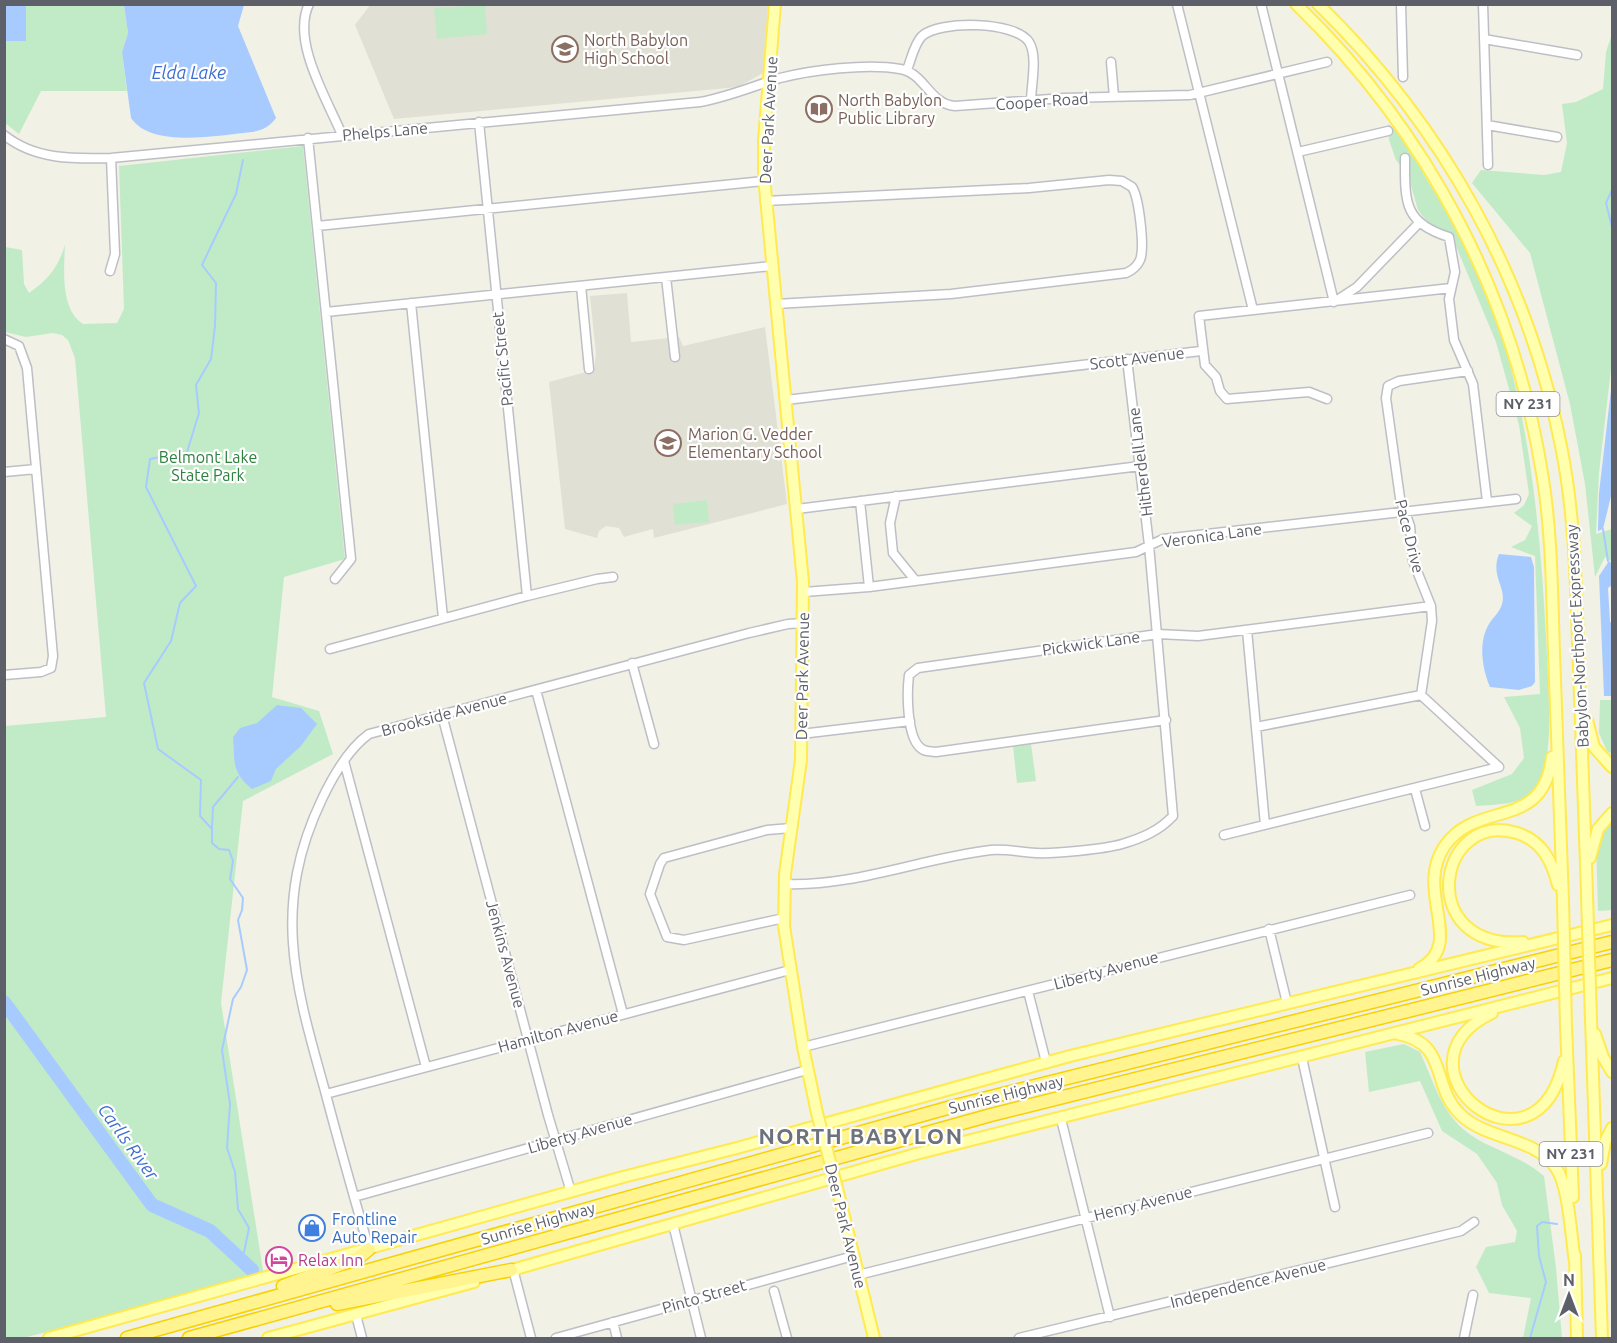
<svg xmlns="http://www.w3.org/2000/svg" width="1617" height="1343" font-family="Ubuntu,sans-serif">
<rect width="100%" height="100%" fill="#f1f1e6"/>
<!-- education -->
<path fill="#e1e0d5" d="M370 5H768L763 73 738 87 394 119 355 25Z
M627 293 631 342 679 337 683 346 765 327 787 504 654 538 653 529 624 537 619 528 606 526 599 531 597 538 565 529 549 382 594 370 596 354 590 296Z"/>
<!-- green -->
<path fill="#c1ebc7" d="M4 5H124L128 33 122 52 127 91H41L19 134 5 123Z
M485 5 487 34 437 39 434 8Z
M1612 34V360L1599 473 1596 534 1612 529V562L1605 557 1595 577 1585 484 1570 404 1530 253 1472 183 1481 170 1544 175 1561 172 1567 143 1562 104 1576 102 1603 89 1606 52Z
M1388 124C1407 137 1417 164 1429 183 1452 219 1476 258 1490 299 1531 414 1541 535 1547 656 1548 691 1556 761 1535 789 1522 806 1495 804 1476 806L1472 790 1512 774 1524 758 1520 728 1504 697 1540 694 1535 556 1511 547 1525 540 1532 526 1514 513 1524 505 1529 494 1519 425 1496 342 1453 239 1432 228 1418 210 1408 175 1396 160 1389 140Z
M303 146 345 559 284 577 272 697 319 711 333 754 243 801 221 1003 264 1277 23 1338H5V726L106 717 75 358 68 340 62 335 53 333 26 337 5 332V247L22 250 24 284 29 293C49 279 58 267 65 245 64 269 60 309 83 324L117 323 124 309 119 166Z
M707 500 709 522 675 525 673 504Z
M1600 700H1612V754L1607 751 1599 733Z
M1031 744 1036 781 1017 783 1013 746Z
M1612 821V910L1598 911 1596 841Z
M1404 1044 1420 1052C1432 1078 1441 1110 1463 1129 1486 1149 1519 1154 1544 1176L1556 1268 1562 1338H1523L1531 1298 1489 1293 1476 1267 1486 1247 1515 1242 1517 1231 1502 1205 1497 1183 1477 1154 1442 1131 1420 1081 1369 1092 1365 1052Z"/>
<!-- water -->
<path fill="#a8cbff" d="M4 5H26V41H5Z
M124 5H244L238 26 276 118C269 127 263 130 252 132 219 135 152 149 131 118L122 52 128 33Z
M1612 381V492L1603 529 1598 531 1599 493Z
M1499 554 1531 557 1534 567 1535 682 1532 686 1519 690 1490 687C1482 668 1478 642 1489 624 1493 617 1500 612 1502 604 1507 587 1490 577 1499 554Z
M1609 561 1612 564V585L1608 588 1610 622 1612 623V696H1604L1599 576Z
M277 705 301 708 317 724 301 746 276 769 271 781 252 789C231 772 235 762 233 737L240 728 257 723Z"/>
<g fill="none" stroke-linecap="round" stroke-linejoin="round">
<!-- stream -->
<path stroke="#a8cbff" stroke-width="2" d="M1612 190 1606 203 1612 227
M1603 529 1608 561
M212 828 213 807 238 777
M242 1262 249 1228 238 1209 235 1172 227 1148 230 1104 222 1050 233 999 241 987 247 970 238 920 242 910 243 898 230 879 233 861 229 850 219 849 212 843V829L200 816 201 780 158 749 144 683 171 641 180 603 196 586 146 487 150 459 187 452 199 413 196 385 211 359 215 326 216 283 202 265 236 194 243 160
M1530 1338 1546 1282 1539 1256 1537 1226 1542 1222 1557 1224"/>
<!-- river -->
<path stroke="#a8cbff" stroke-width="14" d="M4 1002 152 1205 210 1231 252 1270"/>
<defs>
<path id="minor" d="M309 4C291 41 327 99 342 135
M1177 4 1253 310
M1261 4 1334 302 1357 287 1418 224
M1401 4 1403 77
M1483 4 1488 165
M1484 39 1577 55
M1111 62 1114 97
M907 70C911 60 914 44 922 36 940 20 1015 21 1029 42 1038 56 1031 85 1031 102
M479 122 527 596
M1487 125 1557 137
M4 135C35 160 74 159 111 158L700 102C728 97 753 86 780 78 812 70 867 63 900 69 925 73 929 104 955 106L1064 98 1190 95 1327 62
M308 138 351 559 335 579
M1298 152 1388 131
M1405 158C1405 201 1403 223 1449 237L1455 272 1449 299 1454 340 1473 384 1487 501
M765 201 1029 188 1109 180 1122 181 1132 187C1139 197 1145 248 1140 260 1137 267 1133 270 1126 273L951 294 776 304
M317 226 764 181
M110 271 115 254 111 158
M666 277 675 357
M581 286 589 369
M411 303 443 618
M326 312 772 266
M4 339 19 346 27 368 53 656 51 668 41 672 4 675
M1468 371 1399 381 1388 386 1386 398 1400 498 1410 526 1413 561 1431 606 1432 621 1421 695 1499 767
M1327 399 1309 392 1227 399 1220 391 1216 377 1205 365 1199 316 1451 288
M786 400 1201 351
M4 472 36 469
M896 496 890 523 893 553 915 580
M860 501 869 587
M797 509 1140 466
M804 592 869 587 1136 552 1163 539 1516 499
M1247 630 1265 825
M330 649 527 596 597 579 613 577
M632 663 654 744
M536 690 623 1014
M442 715 548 1115 571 1192
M1166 720 936 752C931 751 926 752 922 749 906 739 907 691 909 675L918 668 1158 634 1198 636 1431 606
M1256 727 1421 695
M801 734 910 721
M344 761 426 1067
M1415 789 1425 826
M1224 835 1499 767
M784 884C854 887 922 858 991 850 1007 849 1020 852 1036 853 1054 854 1105 849 1122 844 1142 838 1159 831 1173 816L1149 545 1127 359
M784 918 684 940 667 937 650 894 660 864 664 858 767 830 791 828
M1269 929 1287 1003
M1028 991 1046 1062
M803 1047 1410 895
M1302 1058 1335 1207
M326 1094 790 970
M1061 1119 1110 1317
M354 1197 807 1070
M673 1224 701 1338
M369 1249C354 1197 339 1144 325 1091 295 984 271 906 322 799 333 776 348 749 369 734L749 633 788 624 803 623
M513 1269 531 1338
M858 1275 1428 1133
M774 1291 787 1338
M356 1315 362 1338
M613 1322 617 1338
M556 1338 853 1256
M1019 1338 1461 1231 1474 1222
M1464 1338 1473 1295"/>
<path id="major" d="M775 4 764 140V177L803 582 801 760 785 874 784 926 803 1047 817 1113
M1296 4C1428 132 1515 297 1543 479 1552 536 1552 595 1554 653 1557 736 1560 819 1563 901
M1318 4C1443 126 1529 279 1562 451 1576 523 1576 595 1579 668 1581 743 1585 819 1587 895
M1587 720 1594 747 1612 767
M1590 858 1598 829 1612 813
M1523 942C1414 950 1437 809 1517 833 1542 841 1552 861 1558 885
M1419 969C1467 944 1414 893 1444 847 1477 798 1543 833 1552 757
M1492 1013C1382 1066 1535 1193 1564 1061
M1591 1019 1602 1338
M1566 1026 1573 1197
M1398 1034C1450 1044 1430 1086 1461 1115 1487 1140 1535 1137 1556 1168 1569 1186 1571 1237 1575 1262
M1595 1034 1603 1057 1612 1072
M1601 1164 1605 1142 1612 1128
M837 1188 874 1338
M1575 1255 1577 1338
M505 1272 916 1154 1612 978
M49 1338 623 1177 737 1148 1070 1056 1612 925
M268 1338 474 1282"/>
<path id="highway" d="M283 1286 358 1258 369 1249
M337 1304 511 1270
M127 1338 951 1107 1612 942
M189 1338 991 1115 1612 960"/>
</defs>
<!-- minor casing -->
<use href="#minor" stroke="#bebfc6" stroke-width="11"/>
<!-- major casing -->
<use href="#major" stroke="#ffea51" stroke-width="14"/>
<!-- highway casing -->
<use href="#highway" stroke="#f7d100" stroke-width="15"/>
<!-- minor -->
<use href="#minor" stroke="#fff" stroke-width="8"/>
<!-- major -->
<use href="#major" stroke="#ffffad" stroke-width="10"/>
<!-- highway -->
<use href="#highway" stroke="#fff48f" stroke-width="12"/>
<defs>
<path id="major-bridge" d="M1587 895 1591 1019
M1563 901 1566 1026
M817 1113 837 1188"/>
</defs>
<!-- major-bridge casing -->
<use href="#major-bridge" stroke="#ffea51" stroke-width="14" stroke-linecap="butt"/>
<!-- major-bridge -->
<use href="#major-bridge" stroke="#ffffad" stroke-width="10"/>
</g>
<!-- icons -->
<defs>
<symbol id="school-ring" viewBox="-11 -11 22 22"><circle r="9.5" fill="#fff" stroke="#8d6e63" stroke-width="1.5"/><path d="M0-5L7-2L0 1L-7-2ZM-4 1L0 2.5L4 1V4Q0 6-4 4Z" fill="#8d6e63"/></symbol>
<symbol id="library-ring" viewBox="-11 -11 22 22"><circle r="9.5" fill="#fff" stroke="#8d6e63" stroke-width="1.5"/><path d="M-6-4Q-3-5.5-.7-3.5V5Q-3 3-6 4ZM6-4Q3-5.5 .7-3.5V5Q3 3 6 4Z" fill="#8d6e63"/></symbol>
<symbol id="shop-ring" viewBox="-11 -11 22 22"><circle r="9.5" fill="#fff" stroke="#3f7fe0" stroke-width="1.5"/><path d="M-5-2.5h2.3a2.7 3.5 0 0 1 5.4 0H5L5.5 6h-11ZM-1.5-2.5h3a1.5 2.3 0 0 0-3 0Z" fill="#3f7fe0"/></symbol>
<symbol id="hotel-ring" viewBox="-11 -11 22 22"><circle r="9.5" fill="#fff" stroke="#d1479c" stroke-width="1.5"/><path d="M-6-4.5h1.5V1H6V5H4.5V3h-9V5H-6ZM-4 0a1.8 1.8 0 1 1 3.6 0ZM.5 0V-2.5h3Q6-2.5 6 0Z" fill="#d1479c"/></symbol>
</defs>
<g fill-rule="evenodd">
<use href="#school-ring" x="550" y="34" width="30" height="30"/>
<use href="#library-ring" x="804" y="94" width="30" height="30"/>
<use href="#school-ring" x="653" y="428" width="30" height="30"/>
<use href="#shop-ring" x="297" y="1213" width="30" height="30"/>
<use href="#hotel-ring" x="264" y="1245" width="30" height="30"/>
</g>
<g text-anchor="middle" stroke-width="4.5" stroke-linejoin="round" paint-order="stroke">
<!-- shield labels -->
<g fill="#fff" stroke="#8e9095" stroke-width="1.5">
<rect x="1496.5" y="392" width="63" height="24" rx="4.5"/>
<rect x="1539.5" y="1142" width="63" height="24" rx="4.5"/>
</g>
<g font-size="15" font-weight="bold" fill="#5d6068">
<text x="1528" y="409">NY 231</text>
<text x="1571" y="1159">NY 231</text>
</g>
<!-- education labels -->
<g font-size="16" fill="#785e54" stroke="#fff" text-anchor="start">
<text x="584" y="46">North Babylon<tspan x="584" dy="18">High School</tspan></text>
<text x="838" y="106">North Babylon<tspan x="838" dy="18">Public Library</tspan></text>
<text x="688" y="440">Marion G. Vedder<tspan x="688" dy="18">Elementary School</tspan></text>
</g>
<!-- street labels -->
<g font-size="16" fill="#5d6068" stroke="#fff">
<text transform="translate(1042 101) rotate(-4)" y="6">Cooper Road</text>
<text transform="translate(768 120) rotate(-87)" y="6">Deer Park Avenue</text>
<text transform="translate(385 131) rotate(-5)" y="6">Phelps Lane</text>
<text transform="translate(1137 358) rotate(-7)" y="6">Scott Avenue</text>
<text transform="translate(502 359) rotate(-96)" y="6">Pacific Street</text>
<text transform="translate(1140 462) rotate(-97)" y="6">Hitherdell Lane</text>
<text transform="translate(1212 535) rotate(-8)" y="6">Veronica Lane</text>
<text transform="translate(1410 536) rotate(76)" y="6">Pace Drive</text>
<text transform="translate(1577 636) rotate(-93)" y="6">Babylon-Northport Expressway</text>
<text transform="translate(1091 643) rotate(-8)" y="6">Pickwick Lane</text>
<text transform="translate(802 676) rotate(-89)" y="6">Deer Park Avenue</text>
<text transform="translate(444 714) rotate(-15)" y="6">Brookside Avenue</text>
<text transform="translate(506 954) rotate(75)" y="6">Jenkins Avenue</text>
<text transform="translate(1106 970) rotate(-15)" y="6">Liberty Avenue</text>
<text transform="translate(1478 976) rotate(-14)" y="6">Sunrise Highway</text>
<text transform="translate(558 1031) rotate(-15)" y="6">Hamilton Avenue</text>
<text transform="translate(1006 1094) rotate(-14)" y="6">Sunrise Highway</text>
<text transform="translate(580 1133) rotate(-16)" y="6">Liberty Avenue</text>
<text transform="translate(1143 1203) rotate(-14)" y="6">Henry Avenue</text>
<text transform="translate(538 1223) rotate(-16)" y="6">Sunrise Highway</text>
<text transform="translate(846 1226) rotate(76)" y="6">Deer Park Avenue</text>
<text transform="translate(1248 1283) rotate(-14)" y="6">Independence Avenue</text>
<text transform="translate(704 1296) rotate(-16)" y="6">Pinto Street</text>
</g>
<!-- park labels -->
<g font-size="16" fill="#2b813d" stroke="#fff">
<text x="208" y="463">Belmont Lake<tspan x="208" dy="18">State Park</tspan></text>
</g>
<!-- shop labels -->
<g font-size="16" fill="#366cbe" stroke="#fff" text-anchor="start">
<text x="332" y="1225">Frontline<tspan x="332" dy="18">Auto Repair</tspan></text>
</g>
<!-- hotel labels -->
<g font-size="16" fill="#b23c85" stroke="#fff" text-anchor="start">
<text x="298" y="1266">Relax Inn</text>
</g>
<!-- water labels -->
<g font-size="18" font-style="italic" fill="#3e6ed0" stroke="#fff">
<text x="189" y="79">Elda Lake</text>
<text transform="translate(128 1142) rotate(54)" y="6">Carlls River</text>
</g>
<!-- district labels -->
<g font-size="22" font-weight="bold" letter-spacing="1.5" fill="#6e727a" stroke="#fff">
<text x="861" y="1144">NORTH BABYLON</text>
</g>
</g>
<!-- border -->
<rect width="1617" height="1343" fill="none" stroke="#5d6068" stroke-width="12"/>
<!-- north arrow -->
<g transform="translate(1569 1295)" stroke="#ffffff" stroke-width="4.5" paint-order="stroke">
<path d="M0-4.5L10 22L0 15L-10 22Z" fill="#5d6068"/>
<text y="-9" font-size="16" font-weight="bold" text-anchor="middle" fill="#5d6068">N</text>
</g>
</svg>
